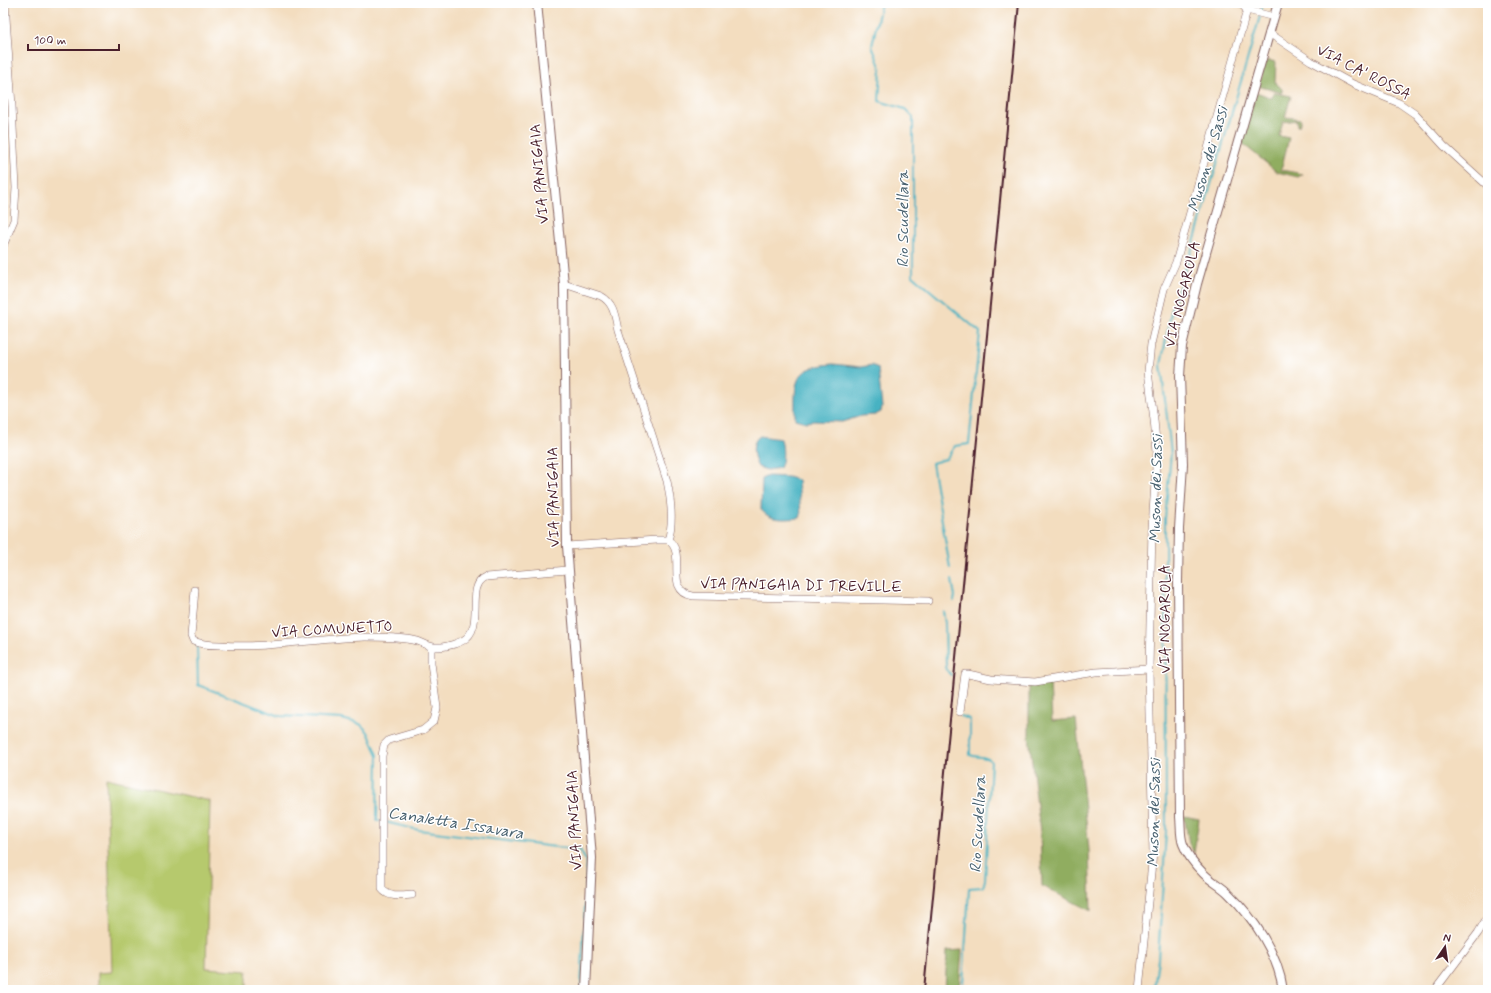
<svg xmlns="http://www.w3.org/2000/svg" width="1491" height="993" font-family="Mynerve,sans-serif">
<rect width="100%" height="100%" fill="#fff"/>
<filter id="ink" filterUnits="userSpaceOnUse"><feTurbulence type="fractalNoise" baseFrequency=".025" numOctaves="2"/><feDisplacementMap in="SourceGraphic" scale="8" xChannelSelector="R" yChannelSelector="G"/><feConvolveMatrix kernelMatrix="1 2 1 2 8 2 1 2 1" color-interpolation-filters="sRGB"/></filter>
<filter id="wash" filterUnits="userSpaceOnUse"><feTurbulence type="fractalNoise" baseFrequency=".012" numOctaves="4" result="noise"/><feDisplacementMap in="SourceGraphic" scale="16" xChannelSelector="R" yChannelSelector="G"/><feGaussianBlur stdDeviation="0.9" result="paint"/><feColorMatrix in="noise" values="0 0 0 0 0 0 0 0 0 0 0 0 0 0 0 0 0 1.4 0 .05"/><feComposite in="paint" operator="in"/></filter>
<g filter="url(#wash)">
<rect width="100%" height="100%" fill="#f3ddbf"/>
<!-- green -->
<path fill="#b6c96d" stroke="#80744c" d="M106 778 210 801 206 968 247 971V990H98V973L112 972Z"/>
<!-- forest -->
<path fill="#90ad60" stroke="#6d6646" d="M1267 60 1276 62 1275 82 1282 89V93L1258 86Z
M1256 92 1272 98 1274 93 1291 96 1285 117 1301 119 1299 126H1297V120L1283 122 1279 136 1289 138 1281 170 1303 174 1298 177 1277 172 1242 143Z
M1050 682 1052 721 1076 719 1089 850 1091 911 1042 886 1040 832 1029 736V686Z
M1184 816 1199 819 1194 853 1189 843Z
M962 950 959 990H945L947 951Z"/>
<!-- water -->
<path fill="#46b2c2" stroke="#486876" d="M833 364 861 367 872 365 878 368 882 407 881 412 875 415 861 416 842 422 814 421 806 422 795 419C795 384 791 367 833 364Z
M760 436 781 439C783 447 784 460 780 468L767 470 758 467C753 458 750 442 760 436Z
M768 476 788 477 798 480 801 515 800 518C787 519 769 522 761 509L762 480 763 478Z"/>
<g fill="none" stroke-linecap="round" stroke-linejoin="round">
<!-- stream -->
<path stroke="#46b2c2" stroke-width="2" d="M881 3 872 46 881 69 879 101 905 109 913 117V276L980 332 969 444 955 446 946 459 932 463 950 568
M1261 11 1263 3
M952 580 955 596 954 601
M943 611 945 623 946 667 948 672 951 675
M197 647 198 685 280 716 342 719 360 724 368 732 378 755 377 821H380
M960 716 970 719V755C977 758 985 755 991 761L985 880 983 887 969 888V889L963 983V987L968 989 989 990
M385 822 419 830 580 850 587 863 581 990
M1154 990 1158 959 1166 832 1165 519 1171 453 1161 365 1172 308 1193 246 1260 16"/>
</g>
</g>
<g filter="url(#ink)">
<g fill="none" stroke-linecap="round" stroke-linejoin="round">
<defs>
<path id="minor" d="M1240 3 1247 10 1274 17
M1269 33 1311 61 1353 84 1399 103 1415 114 1444 146 1488 186
M3 246 14 220 16 188 12 106 5 3
M564 284 601 296C614 303 615 316 618 330L667 481C671 500 674 522 668 540
M567 546 657 540H668C688 553 663 591 693 596L928 601
M195 590 191 636 193 641C202 645 211 645 220 645 268 649 317 638 365 637 381 637 397 637 413 640 420 641 424 644 430 646 439 649 454 645 462 641 487 628 464 586 486 577L568 570
M960 712 965 674H968L991 679 1035 682 1096 672 1149 669
M412 895C401 896 389 898 382 889V756L384 745 389 740 423 730 434 721 437 708 431 663V647
M1139 990 1153 853 1149 669 1152 528 1157 452 1154 420 1148 371 1151 344 1164 289 1176 262 1247 10
M1435 990 1478 933 1488 916"/>
<path id="tertiary" d="M537 3 564 284 567 546 592 858 586 990
M1278 3 1197 284 1182 346 1180 376 1183 464 1179 529 1178 581 1180 817C1181 826 1180 837 1183 844 1187 855 1196 866 1204 874 1211 881 1221 886 1228 893 1254 918 1278 954 1283 990"/>
</defs>
<!-- minor casing -->
<use href="#minor" stroke="#85625f" stroke-width="8"/>
<!-- tertiary casing -->
<use href="#tertiary" stroke="#85625f" stroke-width="10"/>
<!-- minor -->
<use href="#minor" stroke="#fff" stroke-width="7"/>
<!-- tertiary -->
<use href="#tertiary" stroke="#fff" stroke-width="8"/>
<!-- rail -->
<path stroke="#4a1f2b" stroke-width="2" d="M924 990 1019 3"/>
</g>
</g>
<g text-anchor="middle" stroke-width="3" stroke-linejoin="round" paint-order="stroke">
<!-- street labels -->
<g font-size="15" fill="#4a1f2b" stroke="#fff">
<text transform="translate(1364 72) rotate(27)" y="5">VIA CA' ROSSA</text>
<text transform="translate(539 174) rotate(-95)" y="5">VIA PANIGAIA</text>
<text transform="translate(1182 294) rotate(-76)" y="5">VIA NOGAROLA</text>
<text transform="translate(553 497) rotate(-91)" y="5">VIA PANIGAIA</text>
<text transform="translate(801 585) rotate(1)" y="5">VIA PANIGAIA DI TREVILLE</text>
<text transform="translate(1165 619) rotate(-90)" y="5">VIA NOGAROLA</text>
<text transform="translate(332 629) rotate(-3)" y="5">VIA COMUNETTO</text>
<text transform="translate(574 820) rotate(-93)" y="5">VIA PANIGAIA</text>
</g>
<!-- water labels -->
<g font-size="16" font-style="italic" fill="#48616f" stroke="#fff">
<text transform="translate(1207 159) rotate(-74)" y="6">Muson dei Sassi</text>
<text transform="translate(902 219) rotate(-90)" y="6">Rio Scudellara</text>
<text transform="translate(1155 489) rotate(-89)" y="6">Muson dei Sassi</text>
<text transform="translate(1153 813) rotate(-89)" y="6">Muson dei Sassi</text>
<text transform="translate(456 822) rotate(9)" y="6">Canaletta Issavara</text>
<text transform="translate(977 824) rotate(-87)" y="6">Rio Scudellara</text>
</g>
</g>
<!-- margin -->
<rect width="1491" height="993" fill="none" stroke="#fff" stroke-width="16"/>
<!-- north arrow -->
<g transform="translate(1445 947) rotate(13)" stroke="#ffffff" stroke-width="3" paint-order="stroke">
<path d="M0-3L7 15L0 10L-7 15Z" fill="#4a1f2b"/>
<text y="-6" font-size="11" font-weight="bold" text-anchor="middle" fill="#4a1f2b">N</text>
</g>
<!-- scale -->
<path d="M28 44v6h91v-6" fill="none" stroke="#4a1f2b" stroke-width="2"/>
<text x="34" y="44" font-size="12" fill="#4a1f2b" stroke="#ffffff" stroke-width="3" paint-order="stroke">100 m</text>
</svg>
